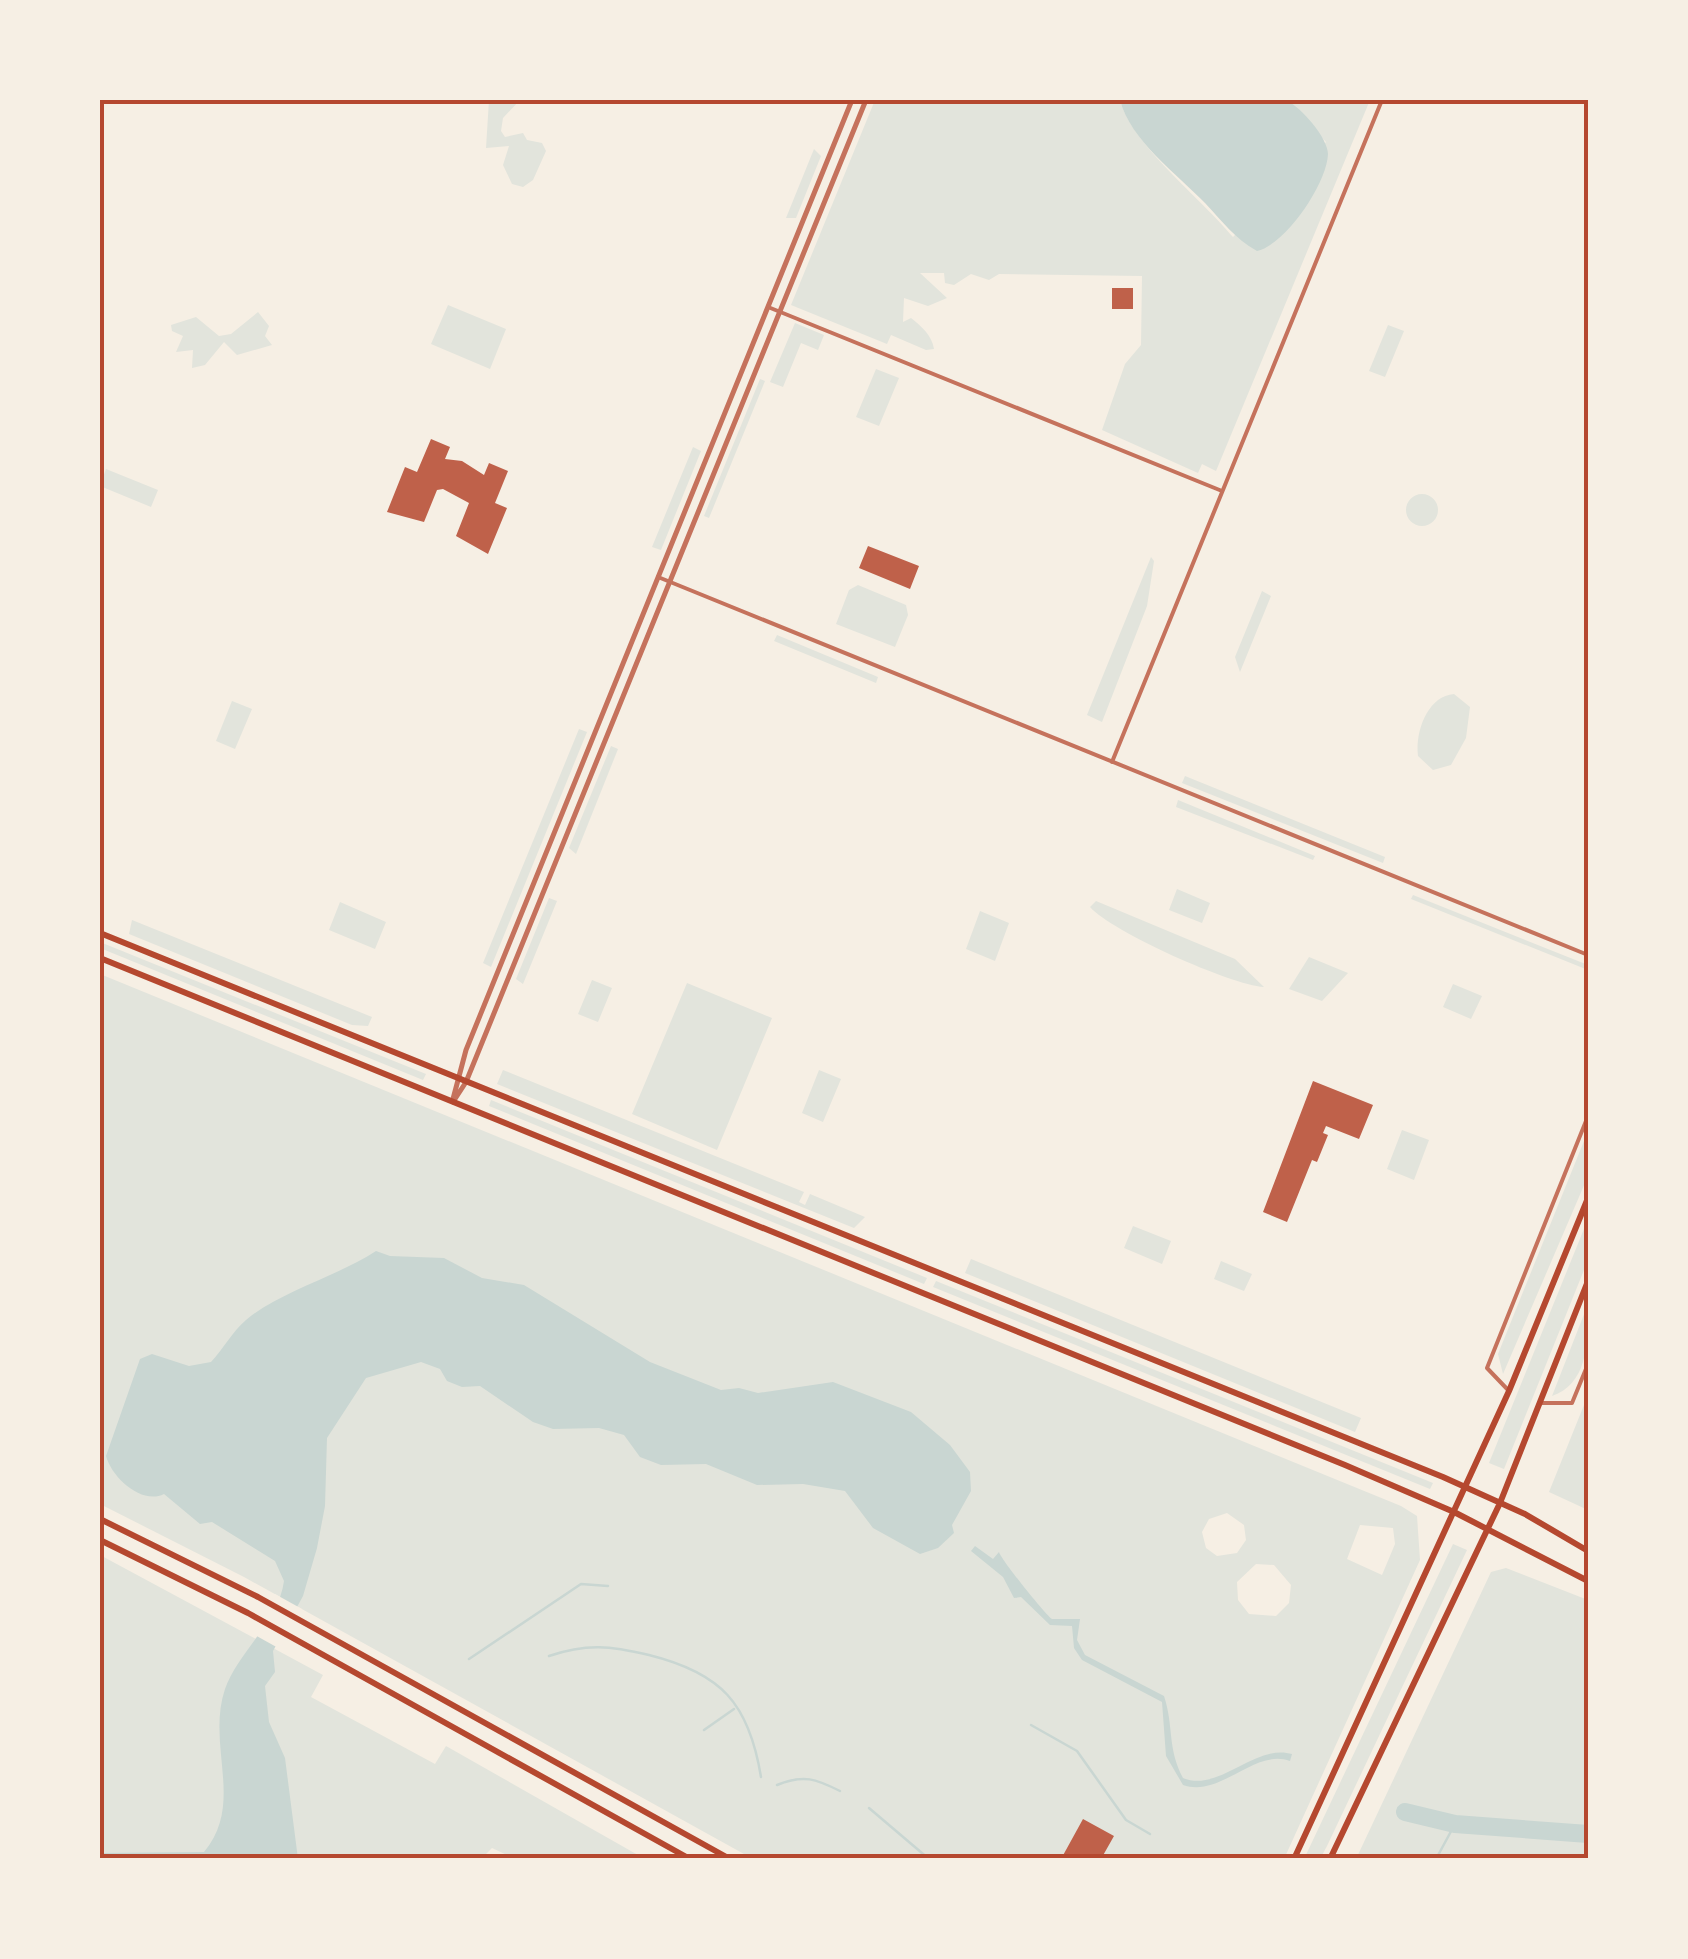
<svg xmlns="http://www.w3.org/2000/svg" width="1688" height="1959" font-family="'PT Sans Narrow',sans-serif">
<rect width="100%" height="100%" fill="#f6efe4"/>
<!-- green -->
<path fill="#e2e4dc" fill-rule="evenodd" d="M489 100H520L503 118 501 131 505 137 523 133 527 140 542 143 546 151 533 180 523 187 512 184 503 165 509 146 486 148Z
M875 100H1120C1131 144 1202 199 1233 237L1326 142 1287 101 1264 100H1370L1216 471 1202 464 1198 473 1102 430 1125 364 1141 345 1142 276 999 274 989 280 971 274 954 285 945 283 944 273H920L947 298 928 306 904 298 903 322 911 318C921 326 932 335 934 349L926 350 891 335 887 344 791 305Z
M814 149 821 156 796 218H786Z
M448 305 506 329 490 369 431 344Z
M258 312 269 326 265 336 272 345 237 355 224 342 205 365 192 368 193 350 176 352 183 336 172 331 171 325 196 317 219 336 231 334Z
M795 323 824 335 818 350 801 343 783 387 770 382Z
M1388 325 1404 331 1385 377 1369 371Z
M876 369 899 378 879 426 856 417Z
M760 379 765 381 709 518 704 516Z
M693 447 701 451 661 550 652 547Z
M106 469 158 490 151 507 100 486Z
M1406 510a16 16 0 1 1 32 0a16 16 0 1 1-32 0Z
M1151 557 1154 561 1147 606 1102 722 1087 715Z
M858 585 906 605 908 615 895 647 836 624 849 590Z
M1262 591 1271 596 1240 672 1235 657Z
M777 635 878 677 876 683 774 641Z
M1454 694 1470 707 1466 738 1451 765 1433 770 1418 756C1415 733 1427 696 1454 694Z
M232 701 252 709 235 749 216 741Z
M579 729 587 732 491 967 483 963Z
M611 746 618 749 576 854 569 848Z
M1185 776 1385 857 1383 863 1182 783Z
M1178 800 1315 856 1313 860 1176 807Z
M1177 889 1210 903 1202 923 1169 910Z
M1413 895 1588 965V970L1411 899Z
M549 898 557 901 523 984 516 979Z
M1096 901 1235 959 1264 987C1231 985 1112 932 1090 907Z
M340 902 386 922 375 949 329 930Z
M980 911 1009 923 995 961 966 949Z
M132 920 372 1017 368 1026 352 1025 129 934Z
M100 942 426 1074 423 1080 100 948Z
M1309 957 1348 973 1322 1001 1289 989Z
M100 974 1401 1506 1417 1516 1420 1560 1284 1859H753L244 1577 100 1504ZM1227 1513 1244 1525 1246 1540 1237 1553 1217 1556 1206 1548 1202 1532 1209 1519ZM1360 1525 1393 1528 1395 1544 1382 1575 1347 1559ZM1256 1564 1274 1565 1291 1585 1289 1603 1276 1616 1249 1614 1238 1600 1237 1582Z
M592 980 612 988 598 1022 578 1014Z
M687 983 772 1018 717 1150 632 1114Z
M1453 984 1482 996 1471 1019 1443 1007Z
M503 1070 804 1192 799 1202 805 1205 810 1194 865 1217 854 1228 497 1084Z
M819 1070 841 1079 823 1122 802 1113Z
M491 1100 927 1278 924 1284 489 1106Z
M1402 1130 1429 1140 1414 1180 1387 1169Z
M1588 1131V1176L1503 1374 1498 1354Z
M1588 1219V1260L1504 1469 1489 1463Z
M1133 1226 1171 1241 1162 1264 1124 1248Z
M971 1259 1361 1418 1355 1432 965 1273Z
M1221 1261 1252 1274 1244 1291 1214 1279Z
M936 1281 1433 1483 1430 1489 933 1287Z
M1588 1304C1588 1337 1590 1383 1552 1396Z
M1588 1395V1510L1549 1492Z
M1453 1544 1467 1550 1327 1846 1320 1859H1304Z
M100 1555 323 1675 311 1697 435 1764 446 1746 645 1859H515L492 1848 481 1859H100Z
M1506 1568 1588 1600V1859H1356L1491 1572Z"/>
<!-- water -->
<path fill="#c9d6d2" d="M1120 100 1287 101C1301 107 1328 138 1328 154 1327 184 1285 245 1257 251 1234 238 1223 222 1205 203 1177 174 1130 140 1120 100Z
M376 1251 390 1256 444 1258 482 1278 524 1285 650 1362 721 1390 739 1388 758 1393 833 1382 911 1412 950 1445 970 1472 971 1491 952 1525 954 1533 938 1548 920 1554 873 1528 845 1491 803 1484 757 1485 706 1464 661 1465 640 1457 624 1435 599 1428 553 1429 533 1422 480 1386 462 1387 447 1381 440 1369 421 1362 366 1378 327 1438 325 1506 317 1548 303 1596 273 1651 275 1672 265 1686 269 1722 285 1758 298 1859H100V1853L204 1852C245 1803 206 1746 225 1689 238 1652 279 1621 284 1581L275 1561 212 1522 200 1524 164 1494C142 1505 112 1478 106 1456L140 1359 152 1354 189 1366 211 1362C223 1349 232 1332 246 1320 279 1292 336 1277 376 1251Z
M975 1546 993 1559 999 1552C1000 1558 1044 1613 1052 1619H1080L1077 1640 1085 1655 1164 1696C1174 1726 1167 1748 1183 1778 1219 1793 1255 1743 1292 1754L1290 1761C1254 1748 1221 1798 1183 1785L1166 1756 1162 1702 1082 1660 1074 1648 1072 1626 1050 1625 1021 1597 1014 1598 1003 1577 971 1551Z"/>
<!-- pier -->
<path fill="#f6efe4" d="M275 1594 302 1609 280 1649 253 1634Z"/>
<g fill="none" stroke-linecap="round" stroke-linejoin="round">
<!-- stream -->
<path stroke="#c9d6d2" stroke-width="2.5" d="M549 1656C587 1643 611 1646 649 1655 721 1673 749 1703 761 1777
M469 1659 581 1584 608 1586
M1031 1725 1077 1751 1126 1820 1150 1834
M704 1730 734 1709
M777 1785C804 1774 816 1779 840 1791
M869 1808 929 1859
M1436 1859 1455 1824"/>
<!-- river -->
<path stroke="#c9d6d2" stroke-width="18" d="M1405 1812 1455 1824 1588 1834"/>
</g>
<!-- building -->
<path fill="#bf614a" d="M1112 288H1133V309H1112Z
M431 439 450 447 445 459 462 461 484 475 489 463 508 471 495 503 507 508 488 554 456 536 469 503 443 489 437 490 424 522 387 512 405 467 417 472Z
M868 546 919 566 910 589 859 568Z
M1313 1081 1373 1105 1359 1139 1326 1126 1323 1133 1328 1135 1317 1162 1312 1160 1287 1222 1263 1212Z
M1083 1819 1114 1836 1101 1859H1061Z"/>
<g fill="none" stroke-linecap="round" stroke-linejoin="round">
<!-- minor -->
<path stroke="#c5725c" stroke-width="4" d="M768 307 1222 491
M658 577 1588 955
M1112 762 1382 100
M1509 1391 1487 1368 1588 1116
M1539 1403H1572L1588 1364"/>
<!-- tertiary -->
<path stroke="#c5725c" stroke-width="5" d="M453 1099 466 1050 852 100
M453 1102 466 1082 866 100"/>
<!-- secondary -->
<path stroke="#b5482f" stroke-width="6" d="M100 933 1443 1477 1525 1514 1588 1551
M100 958 1345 1465 1454 1512 1588 1581
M100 1519 258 1597 730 1859
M100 1540 248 1613 690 1859
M1294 1859 1509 1391 1588 1198
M1330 1859 1500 1503 1588 1281"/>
</g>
<!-- border -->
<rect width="1688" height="1959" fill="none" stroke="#f6efe4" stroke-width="205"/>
<rect x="102" y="102" width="1484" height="1754" fill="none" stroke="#b5482f" stroke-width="4"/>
</svg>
